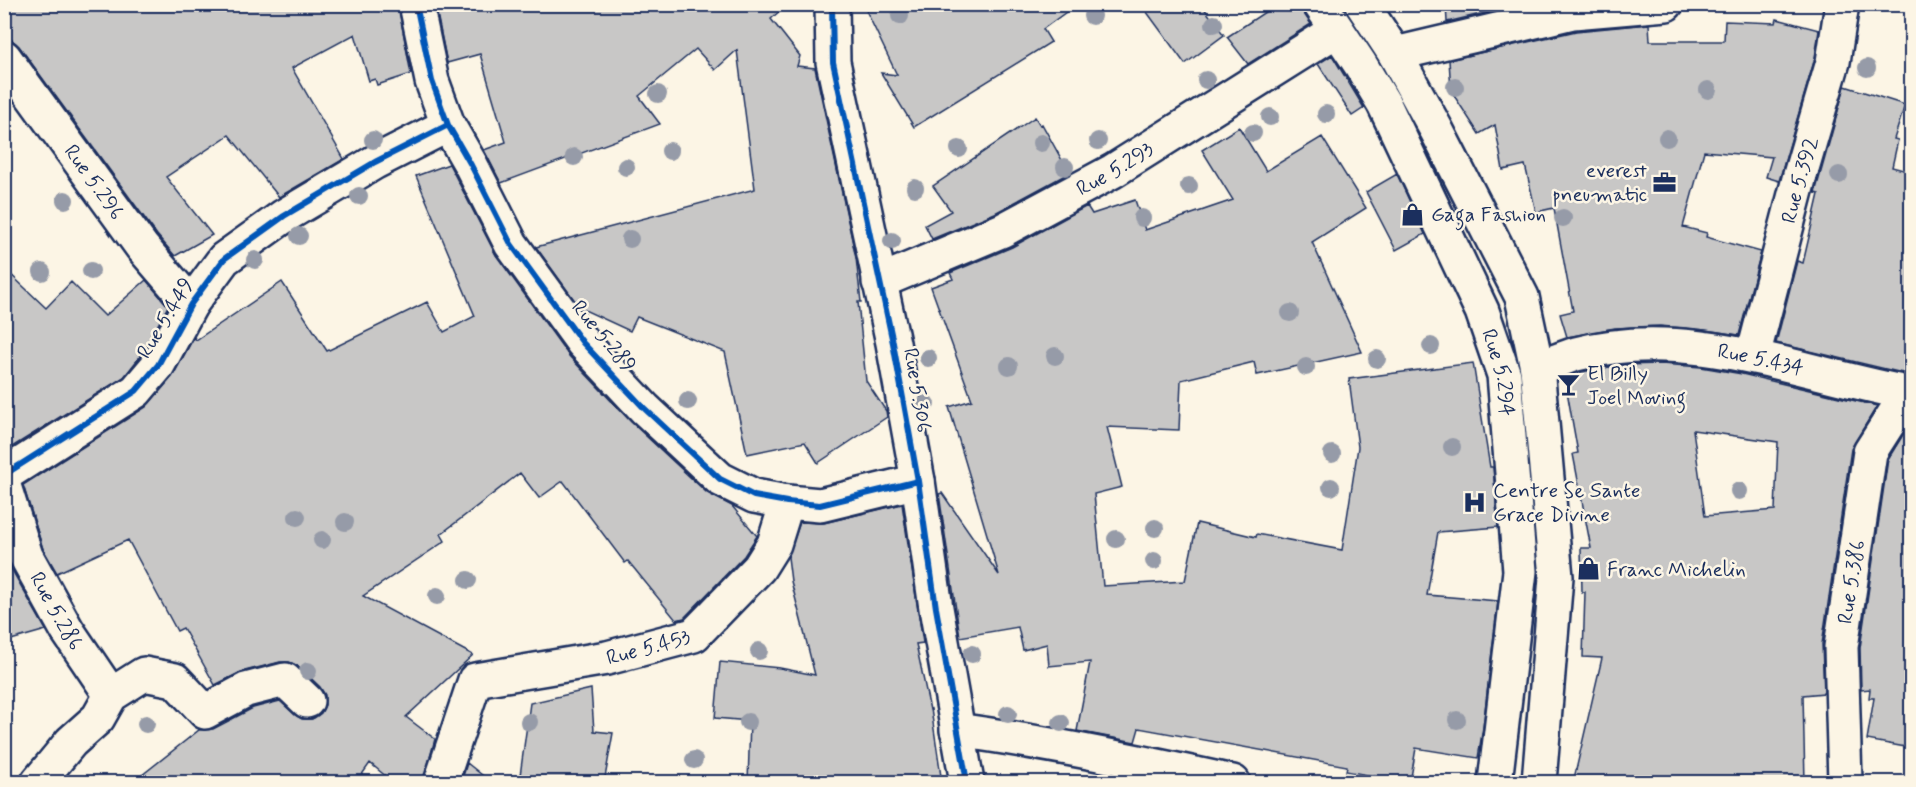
<svg xmlns="http://www.w3.org/2000/svg" width="1916" height="787" font-family="Mynerve,sans-serif">
<rect width="100%" height="100%" fill="#fcf5e5"/>
<filter id="ink" filterUnits="userSpaceOnUse"><feTurbulence type="fractalNoise" baseFrequency=".0167" numOctaves="2"/><feDisplacementMap in="SourceGraphic" scale="12" xChannelSelector="R" yChannelSelector="G"/><feConvolveMatrix kernelMatrix="1 2 1 2 8 2 1 2 1" color-interpolation-filters="sRGB"/></filter>
<g filter="url(#ink)">
<!-- building -->
<path fill="#c8c7c6" stroke="#1b2f5e" stroke-width="1.5" fill-rule="evenodd" d="M4 4H398L411 74 377 85 375 79 369 81 355 34 292 68 344 159 279 197 229 135 166 177 212 235 175 256 157 235 19 46 12 40 4 39Z
M435 4H787L771 19 800 56 797 66 815 68 856 258 861 302H858L866 381 886 411 887 417 818 463 805 442 747 454 725 352 637 317 630 331 580 308 536 247 755 189 737 50 715 70 696 49 639 96 660 124 501 183 484 150 506 142 480 54 447 63Z
M863 4H1077L1043 29 1051 42 914 127 881 73 897 75Z
M1141 4H1201L1224 35 1185 64Z
M1277 4H1301L1304 14 1311 24 1248 64 1227 37Z
M1446 4H1523L1447 22Z
M1777 19 1819 30 1815 58 1779 181 1766 177 1772 157 1704 151 1683 227 1707 233 1706 237 1761 252 1739 335 1705 330 1660 326 1615 328 1567 337 1560 314 1573 311 1554 208 1536 212 1525 165 1503 170 1495 125 1479 134 1451 91 1449 60 1576 31 1649 24 1650 41H1724L1725 21 1776 23Z
M1332 55 1364 108 1352 116 1318 64Z
M1845 86 1905 105 1894 139 1898 140 1892 167 1911 172V375L1776 343 1797 261 1803 263 1819 194 1815 193Z
M1035 117 1040 125 1042 124 1069 173 995 213 932 239 925 225 951 211 933 186Z
M1239 127 1266 171 1322 137 1366 208 1312 242 1362 352 1257 375 1254 362 1181 380 1179 430 1107 427 1122 487 1094 494 1103 586 1185 581 1197 523 1256 537 1257 534 1342 550 1358 447 1349 379 1473 363 1490 467H1493L1498 527 1438 532 1427 595 1498 601 1483 727 1478 758 1416 748 1410 783 1346 771 1347 766 1139 728 1135 742 1077 731 1090 662 1049 666 1047 644 1023 650 1018 627 960 637 939 494 942 493 999 575 949 407 972 400 931 287 953 279 950 273 1012 247 1087 206 1092 214 1135 200 1145 230 1233 200 1202 150Z
M449 164 496 255 569 356 631 422 707 493 732 506 757 536 744 556 684 618 676 620 628 561 625 563 563 481 539 498 520 473 441 534 445 541 363 596 473 655 406 717 435 739 423 783H394L370 763 356 783H132L199 730 213 729 253 708 280 701 295 715 302 719H312L321 713 325 705V695L320 687 298 666 289 662H280L241 672 215 685 183 628 177 631 128 540 57 573 43 549 23 485 146 407 172 377 194 337 196 340 282 282 327 351 427 302 444 332 475 316 416 176Z
M1397 174 1425 234 1396 250 1366 192Z
M4 268 46 308 71 282 105 316 146 280 168 306 142 354 124 377 4 452Z
M1661 364 1701 367 1742 374 1877 406 1851 449 1822 644 1824 693 1803 695 1805 783H1573L1602 658 1583 657 1585 592H1582L1581 548H1591L1573 454 1578 453 1565 380 1580 378 1578 373 1581 372 1621 365ZM1693 430 1778 442 1775 510 1705 516Z
M1911 422V748L1867 740 1874 698H1869L1870 689 1861 690 1860 648 1888 459Z
M902 504 923 643 916 644 930 710 931 709 942 783H748L750 721 715 718 720 662 780 668 815 675 791 581 788 557 800 522 824 523Z
M4 550 9 565 46 630 4 642Z
M591 689 594 731 613 733 604 783H519L530 703Z
M467 763 492 783H461Z"/>
<g fill="none" stroke-linecap="round" stroke-linejoin="round">
<defs>
<g id="minor">
<path d="M416 4 432 81 448 125 471 165 511 244 583 343 645 409 720 479 754 496 787 502 820 505 918 481"/>
<path d="M832 4 833 62 893 343 918 481 936 608 967 782"/>
<path d="M1395 54 1573 12 1666 4"/>
<path id="s1" d="M4 57 142 247 191 304"/>
<path id="s2" d="M879 282 1003 230 1113 171 1337 30"/>
<path id="s3" d="M1753 356 1800 175 1833 62 1842 4"/>
<path id="s4" d="M1537 368C1550 364 1563 358 1576 354 1690 324 1802 374 1912 394"/>
<path d="M4 475 136 391 158 365 191 304 224 259 284 216 375 162 448 125"/>
<path id="s5" d="M4 486 26 556 67 630 111 695"/>
<path d="M957 730C1050 743 1141 762 1233 782"/>
<path d="M38 782 71 742 98 718 111 695 144 674 175 680 205 712 246 690 285 680 307 701"/>
<path id="s6" d="M441 782 475 680 607 658 694 635 759 568 774 544 787 502"/>
<path id="s7" d="M1845 782 1841 647 1870 452 1907 394"/>
</g>
<g id="major">
<path id="s8" d="M1320 4 1360 64 1384 104 1482 311 1504 375 1520 571 1495 782"/>
<path d="M1362 4 1395 54 1436 129 1522 297 1537 368 1556 577 1539 782"/>
</g>
</defs>
<!-- minor casing -->
<use href="#minor" stroke="#1b2f5e" stroke-width="38"/>
<!-- major casing -->
<use href="#major" stroke="#1b2f5e" stroke-width="38"/>
<!-- minor -->
<use href="#minor" stroke="#fcf5e5" stroke-width="33"/>
<!-- major -->
<use href="#major" stroke="#fcf5e5" stroke-width="33"/>
<defs>
<path id="cycleway" d="M416 4 432 81 448 125 471 165 511 244 583 343 645 409 720 479 754 496 787 502 820 505 918 481
M832 4 833 62 893 343 918 481 936 608 967 782
M4 475 136 391 158 365 191 304 224 259 284 216 375 162 448 125"/>
</defs>
<!-- cycleway casing -->
<use href="#cycleway" stroke="#fcf5e5" stroke-width="10"/>
<!-- cycleway -->
<use href="#cycleway" stroke="#0057b8" stroke-width="6"/>
</g>
<!-- trees -->
<g fill="#969ba8">
<circle cx="900" cy="16" r="9"/>
<circle cx="1092" cy="16" r="9"/>
<circle cx="1214" cy="24" r="9"/>
<circle cx="1867" cy="68" r="9"/>
<circle cx="1206" cy="80" r="9"/>
<circle cx="1455" cy="87" r="9"/>
<circle cx="1708" cy="90" r="9"/>
<circle cx="658" cy="94" r="9"/>
<circle cx="1326" cy="114" r="9"/>
<circle cx="1270" cy="117" r="9"/>
<circle cx="1253" cy="133" r="9"/>
<circle cx="1667" cy="138" r="9"/>
<circle cx="373" cy="140" r="9"/>
<circle cx="1098" cy="141" r="9"/>
<circle cx="1041" cy="143" r="9"/>
<circle cx="959" cy="149" r="9"/>
<circle cx="670" cy="151" r="9"/>
<circle cx="574" cy="157" r="9"/>
<circle cx="626" cy="167" r="9"/>
<circle cx="1065" cy="167" r="9"/>
<circle cx="1839" cy="175" r="9"/>
<circle cx="1189" cy="186" r="9"/>
<circle cx="915" cy="188" r="9"/>
<circle cx="359" cy="196" r="9"/>
<circle cx="65" cy="200" r="9"/>
<circle cx="1142" cy="218" r="9"/>
<circle cx="1563" cy="218" r="9"/>
<circle cx="299" cy="236" r="9"/>
<circle cx="630" cy="239" r="9"/>
<circle cx="892" cy="241" r="9"/>
<circle cx="255" cy="260" r="9"/>
<circle cx="91" cy="271" r="9"/>
<circle cx="42" cy="272" r="9"/>
<circle cx="1290" cy="313" r="9"/>
<circle cx="1431" cy="346" r="9"/>
<circle cx="1055" cy="356" r="9"/>
<circle cx="928" cy="358" r="9"/>
<circle cx="1377" cy="359" r="9"/>
<circle cx="1009" cy="366" r="9"/>
<circle cx="1306" cy="367" r="9"/>
<circle cx="688" cy="401" r="9"/>
<circle cx="926" cy="404" r="9"/>
<circle cx="1452" cy="447" r="9"/>
<circle cx="1332" cy="454" r="9"/>
<circle cx="1331" cy="487" r="9"/>
<circle cx="1739" cy="491" r="9"/>
<circle cx="297" cy="517" r="9"/>
<circle cx="345" cy="522" r="9"/>
<circle cx="1155" cy="528" r="9"/>
<circle cx="1116" cy="539" r="9"/>
<circle cx="322" cy="540" r="9"/>
<circle cx="1154" cy="561" r="9"/>
<circle cx="468" cy="580" r="9"/>
<circle cx="437" cy="596" r="9"/>
<circle cx="759" cy="651" r="9"/>
<circle cx="972" cy="654" r="9"/>
<circle cx="308" cy="671" r="9"/>
<circle cx="1008" cy="714" r="9"/>
<circle cx="1457" cy="720" r="9"/>
<circle cx="529" cy="722" r="9"/>
<circle cx="748" cy="722" r="9"/>
<circle cx="1061" cy="723" r="9"/>
<circle cx="146" cy="724" r="9"/>
<circle cx="694" cy="760" r="9"/>
</g>
</g>
<!-- icons -->
<defs>
<symbol id="office-bare" viewBox="-9 -9 18 18"><path d="M-6-3h4V-5.5h4V-3h4V5H-6ZM-1-4.5V-3h2v-1.5ZM-6 0V1H6V0Z" fill="#1b2f5e" stroke="#fcf5e5" stroke-width="2.5" paint-order="stroke"/></symbol>
<symbol id="shop-bare" viewBox="-9 -9 18 18"><path d="M-5-2.5h2.3a2.7 3.5 0 0 1 5.4 0H5L5.5 6h-11ZM-1.5-2.5h3a1.5 2.3 0 0 0-3 0Z" fill="#1b2f5e" stroke="#fcf5e5" stroke-width="2.5" paint-order="stroke"/></symbol>
<symbol id="bar-bare" viewBox="-9 -9 18 18"><path d="M-6-5H6L.8 .8V4.5H3.5V6h-7V4.5H-.8V.8Z" fill="#1b2f5e" stroke="#fcf5e5" stroke-width="2.5" paint-order="stroke"/></symbol>
<symbol id="hospital-bare" viewBox="-9 -9 18 18"><path d="M-5-5h3v3.5h4V-5h3V5h-3V1.5h-4V5h-3Z" fill="#1b2f5e" stroke="#fcf5e5" stroke-width="2.5" paint-order="stroke"/></symbol>
</defs>
<g fill-rule="evenodd">
<use href="#office-bare" x="1648" y="166" width="33" height="33"/>
<use href="#shop-bare" x="1396" y="198" width="33" height="33"/>
<use href="#bar-bare" x="1552" y="368" width="33" height="33"/>
<use href="#hospital-bare" x="1458" y="486" width="33" height="33"/>
<use href="#shop-bare" x="1572" y="552" width="33" height="33"/>
</g>
<g text-anchor="middle" stroke-width="5" stroke-linejoin="round" paint-order="stroke">
<!-- street labels -->
<g font-size="21" fill="#1b2f5e" stroke="#fcf5e5">
<text dy="7" stroke="none"><textPath href="#s2" startOffset="262">Rue 5.293</textPath></text>
<text dy="7" stroke="none"><textPath href="#s3" startOffset="182">Rue 5.392</textPath></text>
<text dy="7" stroke="none"><textPath href="#s1" startOffset="154">Rue 5.296</textPath></text>
<text transform="translate(165 318) rotate(-59)" y="7">Rue 5.449</text>
<text transform="translate(604 336) rotate(50)" y="7">Rue 5.289</text>
<text dy="7" stroke="none"><textPath href="#s4" startOffset="228">Rue 5.434</textPath></text>
<text dy="7" stroke="none"><textPath href="#s8" startOffset="412">Rue 5.294</textPath></text>
<text transform="translate(918 390) rotate(80)" y="7">Rue 5.306</text>
<text dy="7" stroke="none"><textPath href="#s7" startOffset="201">Rue 5.386</textPath></text>
<text dy="7" stroke="none"><textPath href="#s5" startOffset="136">Rue 5.286</textPath></text>
<text dy="7" stroke="none"><textPath href="#s6" startOffset="284">Rue 5.453</textPath></text>
</g>
<!-- poi labels -->
<g font-size="21" fill="#1b2f5e" stroke="#fcf5e5" text-anchor="start">
<text x="1647" y="177" text-anchor="end">everest<tspan x="1647" dy="24">pneumatic</tspan></text>
<text x="1431" y="221">Gaga Fashion</text>
<text x="1587" y="380">El Billy<tspan x="1587" dy="24">Joel Moving</tspan></text>
<text x="1493" y="497">Centre Se Sante<tspan x="1493" dy="24">Grace Divine</tspan></text>
<text x="1607" y="576">Franc Michelin</text>
</g>
</g>
<!-- margin -->
<rect width="1916" height="787" fill="none" stroke="#fcf5e5" stroke-width="24"/>
<rect x="12" y="12" width="1892" height="763" fill="none" stroke="#1b2f5e" stroke-width="2" filter="url(#ink)"/>
</svg>
